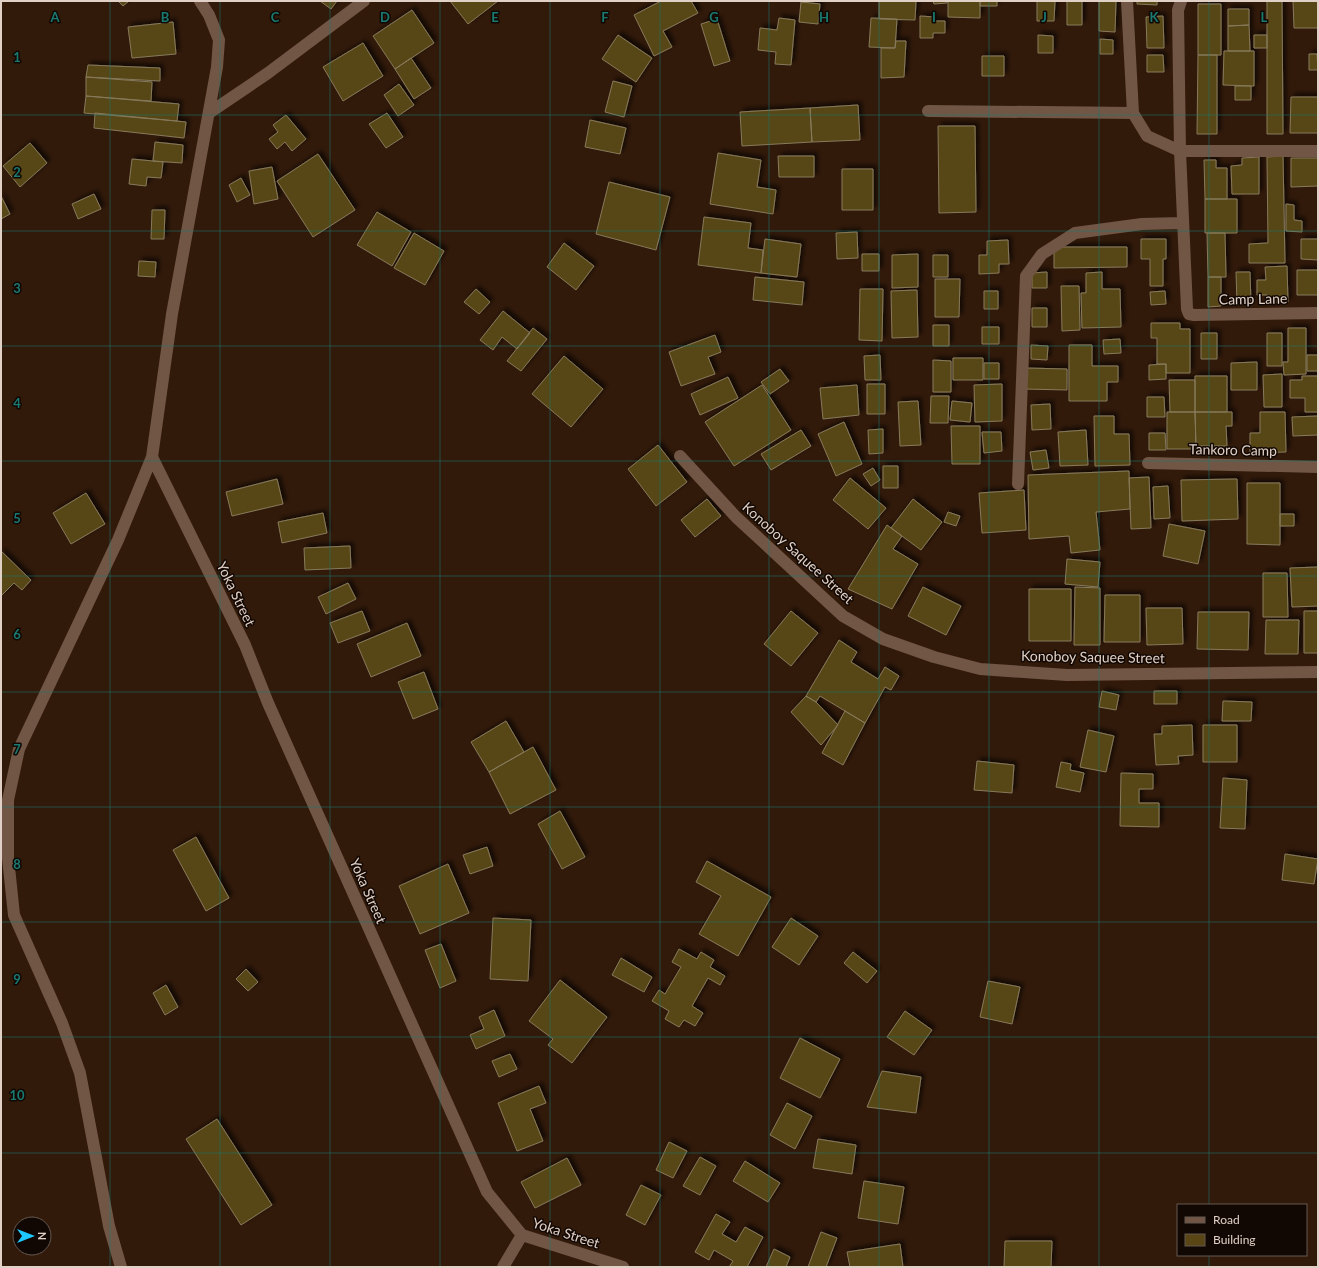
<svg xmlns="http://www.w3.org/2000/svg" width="1319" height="1268" font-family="Lato,sans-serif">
<defs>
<filter id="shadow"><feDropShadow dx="3.5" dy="-3.5" stdDeviation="2" flood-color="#0009"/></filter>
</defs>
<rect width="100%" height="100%" fill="#321a0a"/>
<!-- building -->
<path fill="#594614" stroke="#867a5c" filter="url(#shadow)" d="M118 1H129L123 6Z
M320 1H337L331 9Z
M450 1H498L468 24Z
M661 1H691L698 13 663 31 672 47 654 56 634 15Z
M879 1H916L915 20 879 19Z
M933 1H947V3L934 4Z
M948 1H980V18L948 17Z
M980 1H997V6H980Z
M1037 1H1055L1054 21H1037Z
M1067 1H1082V25H1067Z
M1099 1H1116L1115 32 1099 31Z
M1137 1H1157V5L1137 4Z
M1267 1H1282L1283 134H1267Z
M1293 1H1318V28H1294Z
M801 2 820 4 818 24 799 22Z
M1198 4H1221V55H1198Z
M1228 9H1249V25L1228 26Z
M412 10 434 43 395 69 373 36Z
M920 16 935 17V21H945V33H933V38H920Z
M1163 16 1164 48H1147L1146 17Z
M779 18 795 20 791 65 775 64 776 52 758 50 760 28 777 30Z
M871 18 897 19 895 48 869 47Z
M717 19 730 61 714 66 701 24Z
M173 22 176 54 132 58 128 27Z
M1249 25 1250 51H1228V26Z
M618 35 652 58 636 82 602 59Z
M1038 35 1053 36V53H1038Z
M1254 35H1267V48H1254Z
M1100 39 1113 40V54H1100Z
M896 41H906L904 77 881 78V48H895Z
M363 43 383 76 343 101 323 67Z
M1224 51H1254V86L1223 85Z
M1309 54H1317L1318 70H1309Z
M1147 55H1163L1164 72H1147Z
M1198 55H1217V134H1197Z
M982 56H1004V76H982Z
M411 58 431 88 414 99 395 69Z
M88 65 160 68V81L86 77Z
M86 77 152 82 151 101 86 96Z
M613 81 632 86 624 117 605 112Z
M399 84 414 105 398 116 384 95Z
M1235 86H1251V100H1235Z
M86 96 179 104 177 121 84 113Z
M1291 97H1318V133H1290Z
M858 105 860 140 812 142 810 108Z
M810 108 812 142 742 146 740 112Z
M95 113 186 122 184 138 94 128Z
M387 113 403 137 386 148 369 124Z
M286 115 306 139 292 151 285 142 277 149 269 139 278 132 273 125Z
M590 120 626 128 620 154 585 147Z
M938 126H975L976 212 939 213Z
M155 142 183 145 182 163 153 161Z
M30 143 47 163 20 187 3 166Z
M718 153 761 160 757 187 776 190 773 214 710 204Z
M318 154 355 210 313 237 277 181Z
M778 156H814V177H779Z
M1283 156 1285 263H1249V244L1268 243 1267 157Z
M1259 157V194H1232L1231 166 1242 165V158Z
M1291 158H1318V186L1291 187Z
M132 159 163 162 161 178 147 177 146 186 129 184Z
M1204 160H1216V168H1227V199H1205Z
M272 167 278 199 254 204 249 171Z
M842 169H873V210H842Z
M241 178 250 195 237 202 229 185Z
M609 182 670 197 656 250 596 234Z
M94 194 101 209 78 219 72 204Z
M1 196 10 214 1 219Z
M1205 199H1237V233H1205Z
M1286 204 1294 205V220L1302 221V232L1286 231Z
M152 210H165L164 239H151Z
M377 212 411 232 392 266 357 245Z
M704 217 751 223 748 248 763 250 761 273 698 265Z
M857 232 858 258 837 259 836 233Z
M414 233 444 251 425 285 394 268Z
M1207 233H1225L1226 277H1208Z
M765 239 801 244 797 277 761 273Z
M1141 239H1166V259H1163V286H1150V259H1141Z
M1301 239H1318V260L1301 259Z
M1008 240 1009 264H999V273L979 274V255H987V241Z
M564 243 594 266 576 290 547 267Z
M1054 247H1127V267L1054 268Z
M862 254H879V271H862Z
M918 254V287L892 288V255Z
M933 255H948V277H933Z
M139 261 156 262 155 277 138 276Z
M1287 266 1288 302 1267 303V295H1257V280H1266L1265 267Z
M1297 270H1318V295H1297Z
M1047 272V288H1032V273Z
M1102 272V289H1120L1121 327 1082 328 1081 293H1086V273Z
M1236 272H1250L1251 304H1237Z
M755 277 804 282 802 305 753 300Z
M1208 277H1221V306L1208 307Z
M935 279H960L959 317H935Z
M1061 286H1079L1080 330 1062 331Z
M476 289 490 302 479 314 464 302Z
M860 289H883L882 341 859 340Z
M917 290 918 337 892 338 891 291Z
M984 291H998V309H984Z
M1165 291 1166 304 1151 305 1150 292Z
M1032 308H1047V327H1032Z
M503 311 530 333 517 349 502 337 493 350 480 340Z
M1151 323H1180V329H1190V373H1166V364H1157V338H1151Z
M933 325H949V346H933Z
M982 327H999V344H982Z
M533 328 547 339 521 371 507 361Z
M1288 328H1306V374L1284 375 1283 362H1288Z
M1201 333H1217V359H1201Z
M1267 333H1282V366H1267Z
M715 335 721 352 708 357 715 374 681 386 669 352Z
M1120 339 1121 353 1104 354 1103 340Z
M1031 345 1048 346 1047 360 1031 359Z
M1069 345H1092V366H1118V382H1107V401H1069Z
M880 355 881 380H865L864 356Z
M1307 355H1318V371H1307Z
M564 356 603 389 571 427 532 394Z
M953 358H983V380H953Z
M933 360 951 361V392H933Z
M1257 362V390H1231V363Z
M984 363H999V379H984Z
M1166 364V379L1149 380V365Z
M1025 368 1067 369V390L1024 389Z
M780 369 789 381 770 394 761 382Z
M1282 374V407H1264L1263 375Z
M1195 376H1227V412H1195Z
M1302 376H1318V412H1305V398H1290V380H1302Z
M728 377 738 398 700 415 691 394Z
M1169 380H1195V412H1170Z
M867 384H885V414H867Z
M1002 384V421L975 422 974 385Z
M762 385 791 430 734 466 705 422Z
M857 385 859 415 823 419 820 388Z
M931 396H949L948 423H930Z
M1147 397H1164L1165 417H1147Z
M918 401 921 445 900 446 898 402Z
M952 401 972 403 970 422 950 420Z
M1050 404 1051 429 1032 430 1031 405Z
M1167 412H1195L1196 449H1167Z
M1195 412H1232V426H1226L1227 446H1196Z
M1260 412H1285L1286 452 1250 453V433H1260Z
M1094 416H1114V434H1129L1130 465 1095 466Z
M1318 416V435L1293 436 1292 417Z
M844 422 862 464 836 476 818 434Z
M951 426H980V464H952Z
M883 429V453L869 454 868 430Z
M801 430 811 446 771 470 761 454Z
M1086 430 1088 465 1060 466 1058 432Z
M982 432H1001L1002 451 984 453Z
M1149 433H1165L1166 450H1149Z
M658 445 687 482 656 506 628 469Z
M1046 450 1049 468 1033 470 1030 452Z
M883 466H898V488H883Z
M873 468 880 480 871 486 863 474Z
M1129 471 1130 509 1096 512 1100 550 1071 553 1069 536 1029 539 1028 475Z
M1149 477 1151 528 1131 529 1129 478Z
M850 478 886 508 868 529 833 500Z
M277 479 283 504 232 516 226 492Z
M1237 479 1238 519 1182 521 1181 480Z
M1247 483H1280V545L1247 544Z
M1168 486 1170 518 1154 519 1153 487Z
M1024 490 1026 530 982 533 979 493Z
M86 493 105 524 71 544 53 513Z
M707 499 721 516 695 537 681 520Z
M913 499 942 522 921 550 891 528Z
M948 512 960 516 956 526 944 522Z
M323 513 327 533 282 543 278 522Z
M1280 514H1294V526H1280Z
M1169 524 1205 531 1198 564 1163 556Z
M887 525 902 536 893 549 918 564 892 609 848 589Z
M350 546 351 568 305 570 304 548Z
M1 551 31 580 22 590 14 583 1 596Z
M1067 559 1100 562 1098 587 1065 584Z
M1318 567V606L1292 607 1290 568Z
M1263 573H1287L1288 617H1263Z
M348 583 356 599 326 614 318 597Z
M923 587 961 606 946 635 908 616Z
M1075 587 1100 588V645H1074Z
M1029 589H1071V641H1029Z
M1105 595H1140V642H1104Z
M1146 608H1182L1183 644 1147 645Z
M362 611 370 631 338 643 330 623Z
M791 611 818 633 791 666 764 644Z
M1304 611H1318V653H1304Z
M1198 612H1249L1248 650 1197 649Z
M1266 620H1299L1298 654H1265Z
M407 623 421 656 371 677 357 644Z
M839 640 857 652 851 662 878 679 885 667 899 676 891 690 885 687 865 723 820 696 816 702 806 696Z
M424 672 438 709 413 719 398 682Z
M1102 691 1119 695 1116 710 1099 707Z
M1154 691H1177V704H1154Z
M806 696 816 702 838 725 821 745 791 712Z
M1223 701 1252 702 1251 721H1222Z
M845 711 865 723 843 765 822 753Z
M506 721 524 752 489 772 471 742Z
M1192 725 1193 755 1178 756 1179 764 1156 765 1154 734H1162V726Z
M1203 725H1237V762H1203Z
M1088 730 1114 736 1106 772 1080 767Z
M533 747 556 790 510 814 489 772Z
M977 761 1014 765 1012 793 974 790Z
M1061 762 1071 764 1070 770 1084 773 1080 792 1056 787Z
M1121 773 1153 774V789H1139V803H1159V827L1120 826Z
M1223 778 1247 780 1245 829 1220 828Z
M560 811 585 857 562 869 538 824Z
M196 837 229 898 206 911 173 850Z
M487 847 493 866 470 874 463 855Z
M1285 854 1318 859 1314 884 1282 880Z
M707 861 771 897 738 956 699 934 721 896 696 882Z
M448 864 469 913 420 934 399 886Z
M493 918 531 920 528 981 490 979Z
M791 918 818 936 799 965 772 947Z
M441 944 456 981 440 988 425 950Z
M679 949 697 959 701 952 714 960 710 967 725 976 720 985 708 978 692 1006 703 1013 695 1026 684 1020 679 1027 665 1019 669 1011 652 1001 659 990 665 994 681 967 672 962Z
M853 952 877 971 867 983 844 963Z
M621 958 652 977 644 992 612 975Z
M246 969 258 982 248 991 236 979Z
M560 980 607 1017 572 1063 548 1045 553 1039 529 1021Z
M988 981 1020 987 1012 1024 980 1017Z
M166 985 178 1007 165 1015 153 993Z
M494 1010 505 1036 476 1049 470 1035 484 1029 479 1017Z
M905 1011 932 1030 914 1055 887 1037Z
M800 1038 840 1059 820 1098 780 1078Z
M510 1054 517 1069 499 1077 492 1061Z
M882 1071 921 1077 916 1113 867 1107Z
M539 1086 546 1103 530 1109 543 1141 517 1151 498 1103Z
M787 1103 812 1116 795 1149 770 1135Z
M217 1119 272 1205 241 1225 186 1139Z
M818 1139 856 1145 852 1174 813 1168Z
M669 1142 687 1151 673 1178 656 1170Z
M700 1157 716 1166 700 1195 683 1186Z
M567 1158 581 1185 535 1208 521 1182Z
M745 1161 780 1183 768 1202 733 1181Z
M864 1181 904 1187 898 1224 858 1218Z
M641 1185 661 1195 645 1225 626 1215Z
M716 1214 730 1222 722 1234 736 1242 745 1227 763 1237 747 1267H729L733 1261 714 1250 709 1260 695 1252Z
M821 1232 837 1238 826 1267H808Z
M1005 1241H1052L1051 1267H1004Z
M900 1244 903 1267H850L847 1252Z
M774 1249 790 1257 786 1267H766Z"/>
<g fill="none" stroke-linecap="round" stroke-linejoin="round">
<!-- minor -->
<path stroke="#715645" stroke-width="12" d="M1127 1 1133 113 1147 136 1180 151H1318
M1181 1 1178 10 1180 151 1187 309 1189 314 1194 315 1318 313
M928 111 1133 113
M209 113 268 73 364 1
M680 456 736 517 843 616 883 639 934 657 980 669 1067 675 1318 672
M152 457 245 645 268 703 487 1192 522 1235 623 1267
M1148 463 1318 467
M1018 484 1026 276 1042 254 1075 233 1142 224 1182 223
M121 1267 109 1226 80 1073 62 1023 14 915 8 858V800L19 749 118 540 152 457 172 314 217 67 219 40 209 15 200 1
M503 1267 522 1235"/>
</g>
<!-- grid -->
<path fill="none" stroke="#197a72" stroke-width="1" stroke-opacity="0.55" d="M110 1V1267M220 1V1267M330 1V1267M440 1V1267M550 1V1267M660 1V1267M769 1V1267M879 1V1267M989 1V1267M1099 1V1267M1209 1V1205M1 115H1318M1 231H1318M1 346H1318M1 461H1318M1 576H1318M1 692H1318M1 807H1318M1 922H1318M1 1037H1318M1 1153H1318M1209 1255V1267"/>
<g text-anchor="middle" stroke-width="3" stroke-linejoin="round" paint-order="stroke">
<!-- street labels -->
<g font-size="14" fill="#e0d0c6" stroke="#120803">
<text transform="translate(1253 299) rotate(-1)" y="5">Camp Lane</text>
<text transform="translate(1233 450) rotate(1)" y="5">Tankoro Camp</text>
<text transform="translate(798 553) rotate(42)" y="5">Konoboy Saquee Street</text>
<text transform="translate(236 594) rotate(64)" y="5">Yoka Street</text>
<text transform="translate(1093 657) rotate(1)" y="5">Konoboy Saquee Street</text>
<text transform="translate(368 891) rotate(66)" y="5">Yoka Street</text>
<text transform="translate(566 1233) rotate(18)" y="5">Yoka Street</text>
</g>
</g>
<g font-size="13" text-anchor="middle" font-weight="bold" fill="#197a72" stroke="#120803" stroke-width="3" stroke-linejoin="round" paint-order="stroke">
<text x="55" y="22">A</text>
<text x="165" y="22">B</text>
<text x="275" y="22">C</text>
<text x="385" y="22">D</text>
<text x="495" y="22">E</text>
<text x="605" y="22">F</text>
<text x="714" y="22">G</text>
<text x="824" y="22">H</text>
<text x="934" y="22">I</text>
<text x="1044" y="22">J</text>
<text x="1154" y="22">K</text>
<text x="1264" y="22">L</text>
<text x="17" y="62">1</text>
<text x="17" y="177">2</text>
<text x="17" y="293">3</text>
<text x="17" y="408">4</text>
<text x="17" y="523">5</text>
<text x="17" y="639">6</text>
<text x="17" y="754">7</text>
<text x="17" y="869">8</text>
<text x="17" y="984">9</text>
<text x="17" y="1100">10</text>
</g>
<!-- border -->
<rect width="1319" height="1268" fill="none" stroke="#e0d0c6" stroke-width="4"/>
<!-- legend -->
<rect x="1177" y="1204" width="130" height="52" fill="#120803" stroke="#645851"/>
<rect x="1185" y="1217" width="20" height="6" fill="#715645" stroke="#645851"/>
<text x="1213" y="1224" font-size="12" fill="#e0d0c6">Road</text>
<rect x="1185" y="1234" width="20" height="12" fill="#594614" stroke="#645851"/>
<text x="1213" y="1244" font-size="12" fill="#e0d0c6">Building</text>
<!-- north arrow -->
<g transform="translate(32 1236) rotate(90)"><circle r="19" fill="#120803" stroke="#645851"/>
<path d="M0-3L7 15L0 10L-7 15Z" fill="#1dc9fd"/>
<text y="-6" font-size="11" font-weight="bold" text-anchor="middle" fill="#e0d0c6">N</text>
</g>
</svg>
